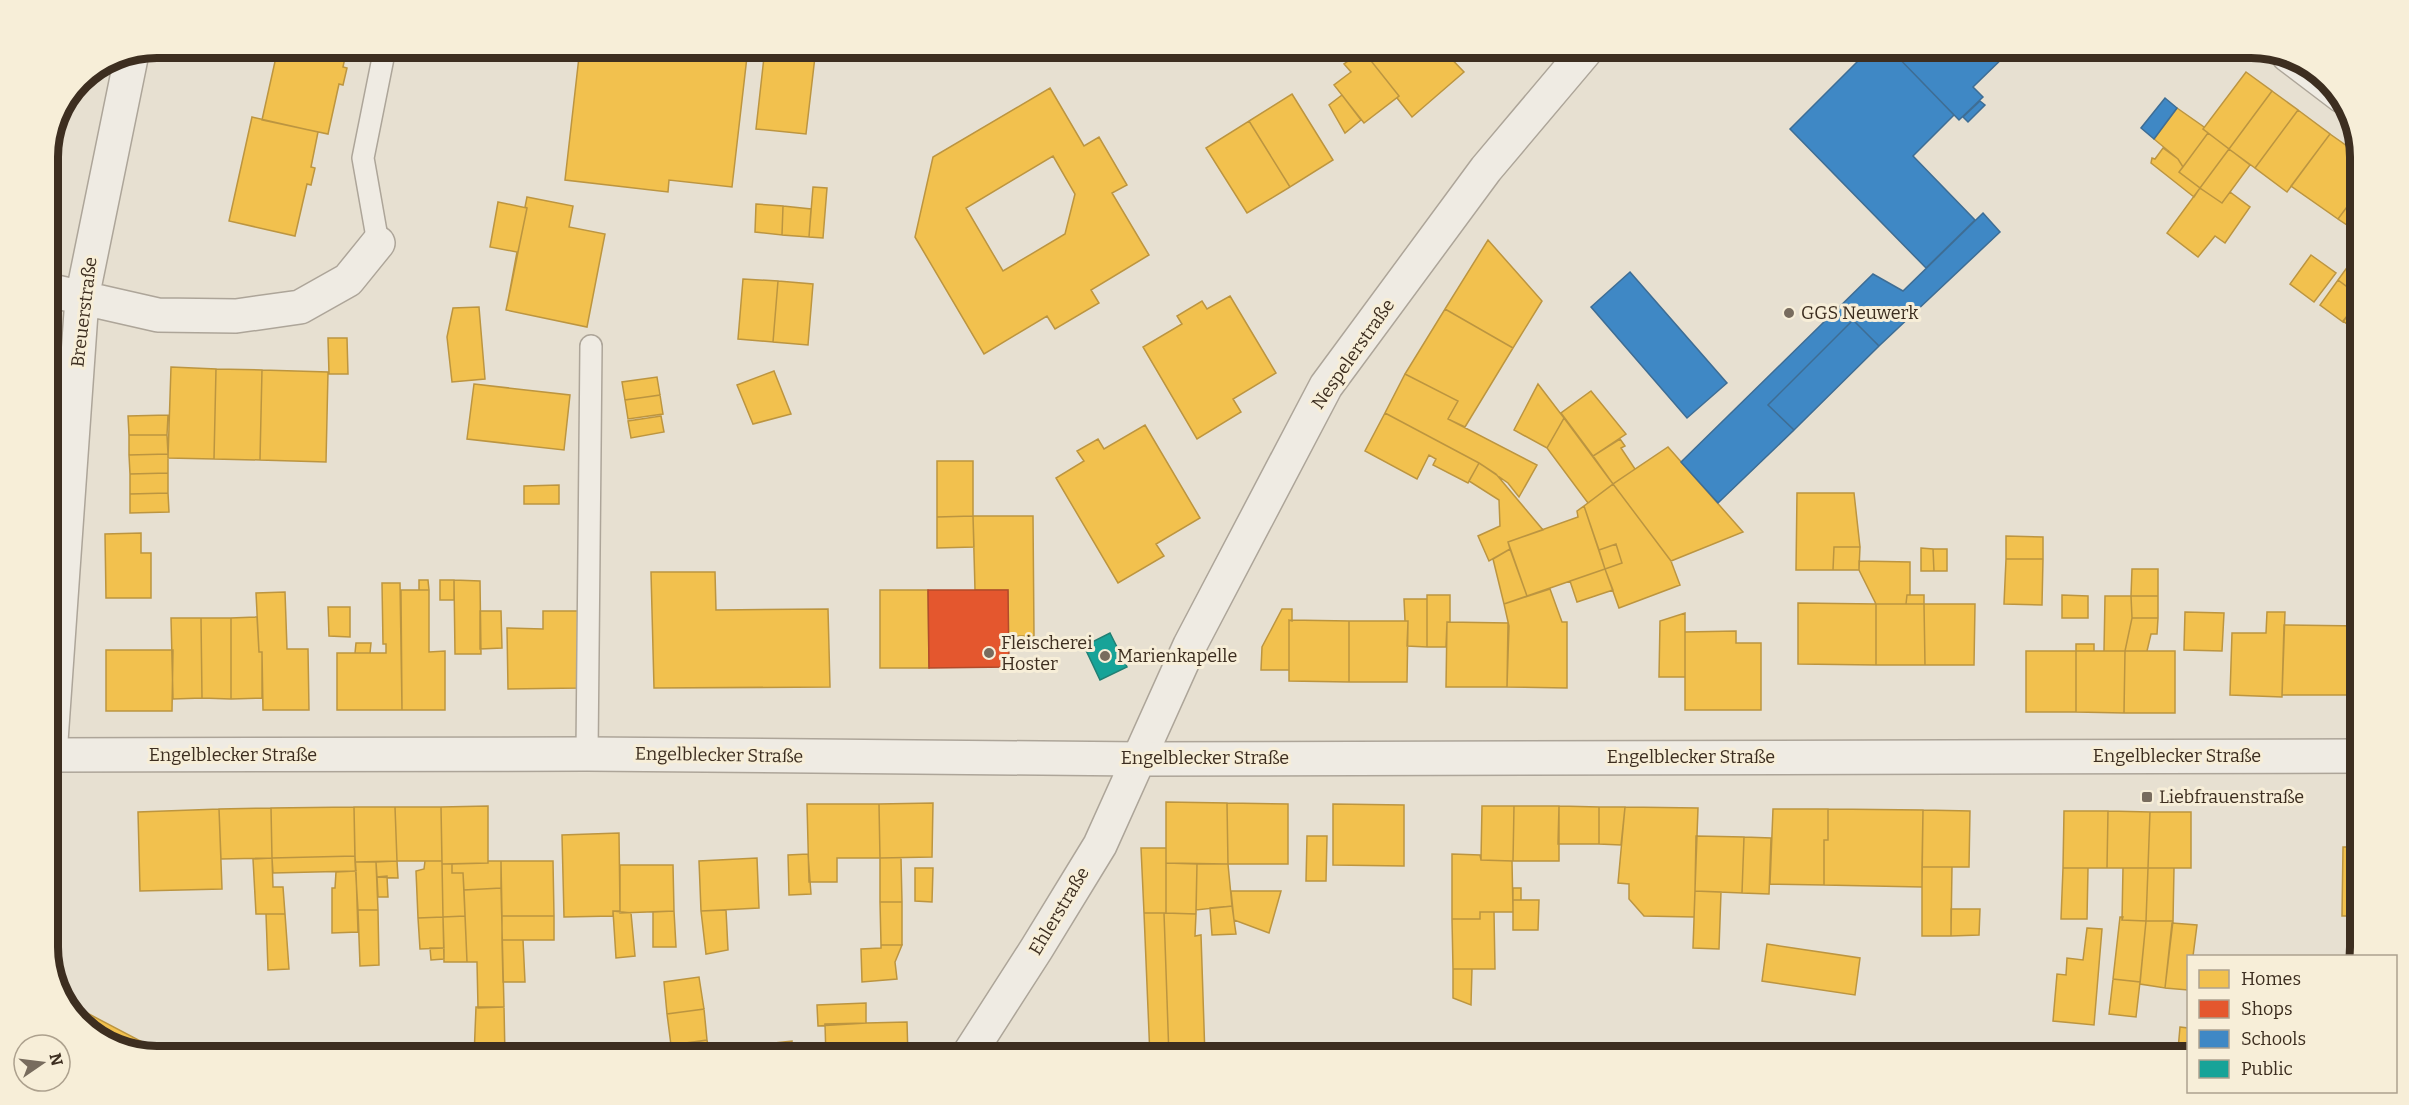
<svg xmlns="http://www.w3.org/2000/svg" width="2409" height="1105" font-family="Bitter,serif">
<rect width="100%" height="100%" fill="#e7e0d1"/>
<!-- homes -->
<path fill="#f2c14e" stroke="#bc9540" stroke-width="1.5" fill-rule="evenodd" d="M278 48H347L343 67 347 68 343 85 339 84 328 134 262 120Z
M580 48H748L732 187 669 180 668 192 565 180Z
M765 48H816L806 134 756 129Z
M1357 48H1441L1464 72 1412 117 1397 98 1399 96 1368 57Z
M1361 52 1368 57 1399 96 1364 123 1334 85 1351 72 1344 64Z
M2246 72 2272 91 2229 149 2203 129Z
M1050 88 1084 146 1099 137 1127 185 1112 193 1149 255 1091 290 1099 303 1055 329 1047 316 984 354 915 237 933 157ZM1053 156 1075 194 1065 234 1003 271 966 208Z
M2272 91 2298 110 2255 168 2229 149Z
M1292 94 1333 160 1290 187 1249 121Z
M1342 95 1361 120 1345 133 1329 105Z
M2177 108 2204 127 2203 129 2208 133 2183 167 2178 159 2154 139Z
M2298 110 2330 134 2287 192 2255 168Z
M252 117 318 132 311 167 315 168 311 185 307 184 295 236 229 221Z
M1249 121 1290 187 1247 213 1206 148Z
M2208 133 2229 149 2200 188 2179 172Z
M2330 134 2361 156V188L2338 219 2291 186Z
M2163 148 2178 159 2183 167 2179 172 2200 188 2194 197 2151 163 2152 158 2155 159Z
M2229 149 2250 165 2222 203 2200 188Z
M813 187 827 188 823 238 809 237Z
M2200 188 2222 203 2230 192 2250 207 2225 243 2215 236 2198 257 2167 233Z
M2361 188V224L2356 231 2338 219Z
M527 197 573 206 569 227 605 234 587 327 506 310 527 208 525 207Z
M498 202 527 208 507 306 517 252 490 247Z
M756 204 783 206 782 235 755 232Z
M783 206 811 209 809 237 782 235Z
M1488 240 1542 301 1513 348 1445 309Z
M2361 248V297L2338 280Z
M2311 255 2336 273 2314 302 2290 284Z
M743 279 778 281 773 342 738 339Z
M2338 280 2361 297 2343 322 2320 305Z
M778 281 813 284 808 345 773 342Z
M1230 296 1276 373 1233 399 1241 412 1197 439 1143 347 1182 324 1177 316 1202 301 1207 309Z
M2361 298V334L2343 321Z
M479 307 485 379 452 382 447 337 453 308Z
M1445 309 1513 348 1465 427 1448 419 1458 401 1405 374Z
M328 338H347L348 374H329Z
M171 367 216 369 214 459 168 458Z
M216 369 262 370 260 460 214 459Z
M262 370 328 372 326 462 260 460Z
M774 371 791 414 753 424 737 385Z
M1405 374 1458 401 1448 419 1537 465 1519 497 1508 483 1479 463 1385 413Z
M657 377 660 395 625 400 622 382Z
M474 384 570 395 564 450 467 439Z
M1538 384 1564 418 1547 448 1514 430Z
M1591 391 1626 434 1593 456 1561 413Z
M660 395 663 414 628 419 625 400Z
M1385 413 1479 463 1468 483 1433 465 1436 459 1429 455 1417 479 1365 451Z
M168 415 167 435H129L128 416Z
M661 416 664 432 631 438 628 421Z
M1564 418 1613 484 1588 503 1547 448Z
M1145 425 1200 518 1156 544 1164 556 1118 583 1056 478 1084 461 1077 451 1098 439 1104 449Z
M129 435H167L168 454 129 455Z
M1620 439 1625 446 1621 448 1635 469 1613 484 1593 456Z
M1668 447 1743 532 1671 561 1613 484Z
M168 454V473L130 474 129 455Z
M937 461H973V516L937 517Z
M1479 463 1496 474 1543 530 1508 542 1510 549 1489 561 1478 536 1500 526 1499 500 1469 481Z
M168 473V493L130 494V474Z
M1613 484 1671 561 1680 585 1619 608 1605 569 1622 563 1616 544 1599 550 1584 506Z
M559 485V504H524V486Z
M168 493 169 512 130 513V494Z
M1797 493H1854L1860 547H1834L1833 570H1796Z
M1584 506 1605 569 1527 596 1508 542 1578 517 1577 511Z
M973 516 974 547 937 548V517Z
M973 516H1033L1034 636H1008V590H975Z
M141 533V553H151V598H106L105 534Z
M2006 536 2043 537V559H2006Z
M1616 544 1622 563 1605 569 1599 550Z
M1834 547H1860L1859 570H1833Z
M1921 548 1933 549 1934 571H1921Z
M1510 549 1527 596 1504 604 1493 559Z
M1933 549H1947V571H1934Z
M2006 559H2043L2042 605 2004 604Z
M1859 561 1910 562V595H1907L1906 604H1876L1859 570Z
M1605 569 1613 590 1577 602 1570 581Z
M2132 569H2158V596H2131Z
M651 572H715L716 610 828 609 830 687 654 688Z
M419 580H428L429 590H419Z
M440 580H454V600H440Z
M454 580 480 581 481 654H455Z
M382 583H400L402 710H337V653H386V644H383Z
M1550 589 1562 622H1567V688L1507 687 1509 626 1504 604Z
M401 590H429V652L445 651V710H402Z
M880 590H928L929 668H880Z
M285 592 287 649H308L309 710H263L262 652H259L256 593Z
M1427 595H1450V622H1447L1446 647H1427Z
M1907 595H1924V604H1906Z
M2062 595 2088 596V618H2062Z
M2105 596H2131L2132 618 2125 651H2104Z
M2131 596H2158V618H2132Z
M1404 599H1427V647L1407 646 1408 621H1405Z
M1798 603 1876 604V665L1798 664Z
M1876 604H1924L1925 665H1876Z
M1924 604H1975L1974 665H1925Z
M328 607H350V637L329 636Z
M1282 609H1292V621L1289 620V670H1261L1262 647Z
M480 611H501L502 648 480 649Z
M543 611H579V688L508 689 507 628 543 629Z
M2185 612 2224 613 2222 651 2184 650Z
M2267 612H2285L2282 697 2230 695 2232 633H2266Z
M1685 613V677H1659L1660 621Z
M257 617 259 652H262V698L231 699V618Z
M171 618H201L202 698 173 699Z
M201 618H231V699L202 698Z
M2132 618H2158L2157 634H2151L2147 651H2125Z
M1289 620 1349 621V682L1289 681Z
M1349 621H1408L1407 682H1349Z
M1447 622 1508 623 1507 687H1446Z
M2284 625 2361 626V695H2282Z
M1736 631V643H1761V710H1685V632Z
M356 643H371L370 653H355Z
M2076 644H2094V651H2076Z
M106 650H173L172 711H106Z
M2026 651H2076V712H2026Z
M2076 651H2125L2124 713 2076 712Z
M2125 651H2175V713H2124Z
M1166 802 1227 803 1228 864 1166 863Z
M933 803 932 857 880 858 879 804Z
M1227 803 1288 804V864H1228Z
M807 804H879L880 858H837V882H809Z
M1333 804 1404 805V866L1333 865Z
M488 806V863L442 864 441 807Z
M1482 806H1514L1513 861 1481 860Z
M1514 806H1559V861H1513Z
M1559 806 1599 807V844H1558Z
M354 807 355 856 272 858 271 808Z
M354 807H395L397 861 355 862Z
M395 807H441L442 861H397Z
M1599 807H1625L1621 845 1599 844Z
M1625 807 1698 808 1694 917 1644 916 1629 899V884L1618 883Z
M271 808 272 858 221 859 219 809Z
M48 809H54V871H48Z
M219 809 222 889 140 891 138 812Z
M1773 809H1828V840H1824V885L1770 884Z
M1828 809 1923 810 1922 887 1824 885V840H1828Z
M1923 810 1970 811 1969 867H1922Z
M2064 811H2108L2107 868H2063Z
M2108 811 2150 812 2148 868H2107Z
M2150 812H2191V868H2148Z
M619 833 620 911H613V916L564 917 562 835Z
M1307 836H1327L1326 881H1306Z
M1696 836 1744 837 1742 893 1695 891Z
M1744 837 1771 838 1769 894 1742 893Z
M2343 847H2361V916H2342Z
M1141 848H1166V913H1144Z
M808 854 811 894 789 895 788 855Z
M1452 854 1480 855 1481 860 1512 861 1513 912H1480V919H1452Z
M355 856 356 871 273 873 272 858Z
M272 858 273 887H283L285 914H256L253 859Z
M757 858 759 908 701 911 699 861Z
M880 858H901L902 902H880Z
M397 861 398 878 377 877 376 862Z
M425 861H442L443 917 418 918 416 871 424 869Z
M488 861H501V888L464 890 463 873H452V864L488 863Z
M501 861H553L554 916H502Z
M355 862H376L378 910H358Z
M1166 863 1197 864 1196 914 1166 913Z
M442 864H452V873H463L465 916 443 917Z
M1197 864H1228L1232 906 1196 910Z
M620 865H673L674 911 620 913Z
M1922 867H1952L1951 936H1922Z
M915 868H933L932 902 915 901Z
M2063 868H2088L2087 919H2061Z
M2123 868H2148L2146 921 2122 920Z
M2148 868H2174L2173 921H2146Z
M356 871 358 932 332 933V888H335L336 872Z
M387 876 388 897H378L377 877Z
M501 888 504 1007 478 1008 477 962H467L464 890Z
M1513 888H1521V900H1513Z
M1231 891H1281L1269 933 1234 920Z
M1695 891 1721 892 1719 949 1693 948Z
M1513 900H1539L1538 930H1513Z
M880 902H902V945H881Z
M1232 906 1236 934 1212 935 1210 908Z
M1951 909H1980L1979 935 1951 936Z
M358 910H378L379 965 360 966Z
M726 910 728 950 706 954 701 911Z
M613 911 631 913 635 956 616 958Z
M674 911 676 947H653V912Z
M1480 912H1494L1495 969H1453L1452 919H1480Z
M1144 913H1164L1169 1057H1150Z
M1164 913 1196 914 1195 936 1201 935 1205 1057H1169Z
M266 914H285L289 969 268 970Z
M465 916 467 962H444L443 917Z
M502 916H554V940H502Z
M443 917 444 948 420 949 418 918Z
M2120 917H2123L2122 920 2146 921 2140 982 2113 979Z
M2146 921H2173L2165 988 2140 984Z
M2172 923 2197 925 2193 956H2188V990L2165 988Z
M2087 928 2102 929 2094 1025 2053 1021 2057 974 2066 975 2067 958 2083 960Z
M502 940H523L525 982H503Z
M1767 944 1860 958 1855 995 1762 981Z
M881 945H902L895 962 897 979 862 982 861 949 881 948Z
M430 948H444V959L431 960Z
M1453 969H1472L1471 1005 1453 998Z
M699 977 704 1009 667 1014 664 982Z
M2113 979 2140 982 2136 1017 2109 1014Z
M866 1003V1023L818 1026 817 1005Z
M476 1007H504L505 1057H474Z
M704 1009 707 1040 671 1045 667 1014Z
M87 1013 150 1046 146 1055 115 1049 83 1022Z
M907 1022 908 1057H826L825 1024Z
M2180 1027 2188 1028V1052L2178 1050Z
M707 1040 710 1057 684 1056 683 1044Z
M792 1041V1057H710L709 1050Z
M150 1046 172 1057 146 1055Z
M2093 1050V1057H2015V1055Z"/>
<!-- shops -->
<path fill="#e4572e" stroke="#b24b2a" stroke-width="1.5" d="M928 590H1008L1009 667 929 668Z"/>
<!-- schools -->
<path fill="#3f88c5" stroke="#3e6d94" stroke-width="1.5" d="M1871 48H1889L1954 115 1913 156 1975 220 1926 268 1790 129Z
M1889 48H2013L1973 87 1983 97 1959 120Z
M2165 98 2177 108 2154 139 2141 128Z
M1980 101 1985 105 1968 122 1963 117Z
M1983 213 2000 232 1879 346 1853 320 1768 405 1794 430 1718 503 1681 462 1873 274 1903 291Z
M1630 272 1727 383 1687 418 1591 307Z
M1853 320 1879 346 1794 430 1768 405Z"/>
<!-- public -->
<path fill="#17a398" stroke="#228074" stroke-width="1.5" d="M1110 633 1127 667 1100 680 1084 646Z"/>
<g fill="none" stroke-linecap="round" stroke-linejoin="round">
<defs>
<path id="service" d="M378 243 363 158 385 48
M587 754 591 346"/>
<path id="minor" d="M2288 55 2342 96
M48 290 158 315 236 316 300 307 348 280 378 243
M50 755 82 298 132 53
M967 1057 1037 948 1100 845 1190 645 1326 386 1486 169 1588 48"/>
<path id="tertiary" d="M48 755 587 754 1141 759 2361 756"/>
</defs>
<!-- service casing -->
<use href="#service" stroke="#ada599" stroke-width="24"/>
<!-- minor casing -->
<use href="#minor" stroke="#ada599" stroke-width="36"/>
<!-- tertiary casing -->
<use href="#tertiary" stroke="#ada599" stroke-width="36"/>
<!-- service -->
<use href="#service" stroke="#efebe3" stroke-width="21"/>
<!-- minor -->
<use href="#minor" stroke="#efebe3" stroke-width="33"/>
<!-- tertiary -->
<use href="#tertiary" stroke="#efebe3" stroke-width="33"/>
</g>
<!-- markers -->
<g fill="#786c5e" stroke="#f7eed8" stroke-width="2">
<circle cx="1789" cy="313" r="6"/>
<circle cx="989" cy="653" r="6"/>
<circle cx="1105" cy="656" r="6"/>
<rect x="2141" y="791" width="12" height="12" rx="3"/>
</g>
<g text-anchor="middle" stroke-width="6" stroke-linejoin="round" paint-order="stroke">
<!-- street labels -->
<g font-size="18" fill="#3d2e20" stroke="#f7eed8">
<text transform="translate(84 312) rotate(-83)" y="6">Breuerstraße</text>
<text transform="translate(1353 354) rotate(-55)" y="6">Nespelerstraße</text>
<text x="233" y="761">Engelblecker Straße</text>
<text transform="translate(719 755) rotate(1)" y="6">Engelblecker Straße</text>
<text x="2177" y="762">Engelblecker Straße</text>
<text x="1691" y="763">Engelblecker Straße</text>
<text x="1205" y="764">Engelblecker Straße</text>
<text transform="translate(1059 911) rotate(-59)" y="6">Ehlerstraße</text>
</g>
<!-- poi labels -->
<g font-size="18" fill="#3d2e20" stroke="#f7eed8" text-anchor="start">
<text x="1801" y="319">GGS Neuwerk</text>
<text x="1001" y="649">Fleischerei<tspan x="1001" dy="21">Hoster</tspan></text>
<text x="1117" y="662">Marienkapelle</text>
<text x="2159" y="803">Liebfrauenstraße</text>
</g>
</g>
<!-- crop -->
<path d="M0 0H2409V1105H0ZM157 58H2251A99 99 0 0 1 2350 157V947A99 99 0 0 1 2251 1046H157A99 99 0 0 1 58 947V157A99 99 0 0 1 157 58Z" fill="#f7eed8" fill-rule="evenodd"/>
<path fill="none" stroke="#3d2e20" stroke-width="8" d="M157 58H2251A99 99 0 0 1 2350 157V947A99 99 0 0 1 2251 1046H157A99 99 0 0 1 58 947V157A99 99 0 0 1 157 58Z"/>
<!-- legend -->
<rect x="2187" y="955" width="210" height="138" fill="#f7eed8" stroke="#ada18e" stroke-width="1.5"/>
<rect x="2199" y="970" width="30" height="18" fill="#f2c14e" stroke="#ada18e" stroke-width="1.5"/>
<text x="2241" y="985" font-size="18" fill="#3d2e20">Homes</text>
<rect x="2199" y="1000" width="30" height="18" fill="#e4572e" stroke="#ada18e" stroke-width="1.5"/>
<text x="2241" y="1015" font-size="18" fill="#3d2e20">Shops</text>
<rect x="2199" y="1030" width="30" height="18" fill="#3f88c5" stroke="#ada18e" stroke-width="1.5"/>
<text x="2241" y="1045" font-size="18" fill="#3d2e20">Schools</text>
<rect x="2199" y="1060" width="30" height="18" fill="#17a398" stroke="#ada18e" stroke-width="1.5"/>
<text x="2241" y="1075" font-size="18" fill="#3d2e20">Public</text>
<!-- north arrow -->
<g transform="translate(42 1063) rotate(76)"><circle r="28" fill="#f7eed8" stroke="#ada18e" stroke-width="1.5"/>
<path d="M0-4.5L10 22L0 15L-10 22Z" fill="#786c5e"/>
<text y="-9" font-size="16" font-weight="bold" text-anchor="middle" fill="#3d2e20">N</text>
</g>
</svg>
